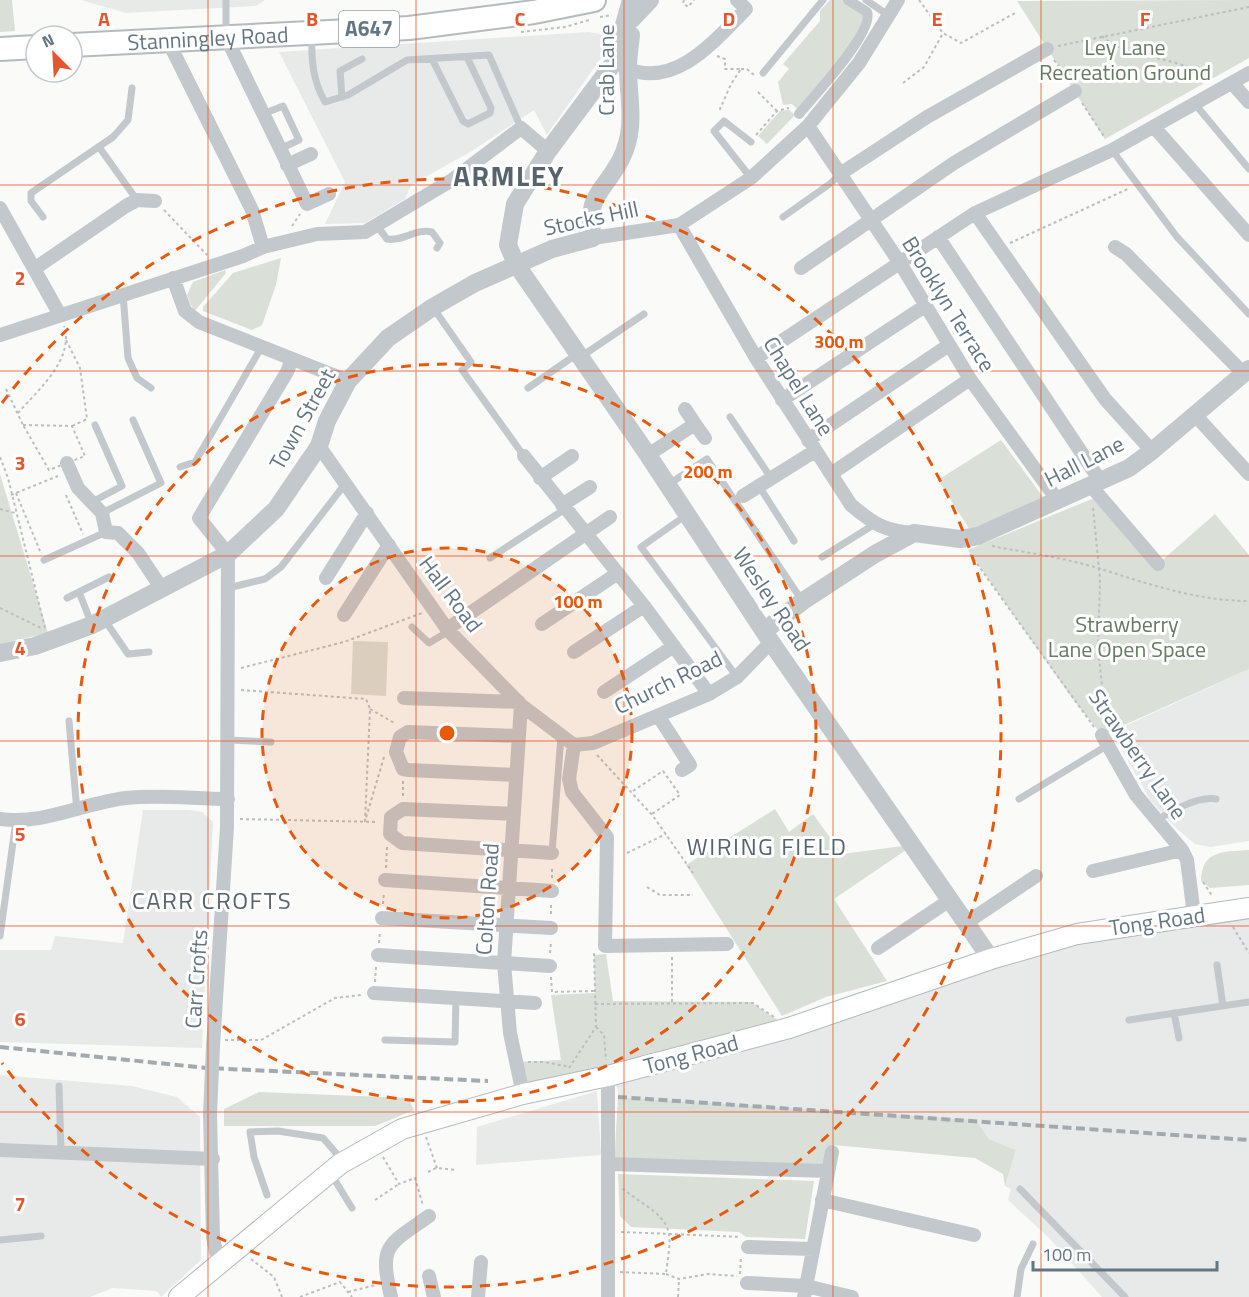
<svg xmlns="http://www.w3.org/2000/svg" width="1249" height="1297" font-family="'Titillium Web',sans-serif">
<rect width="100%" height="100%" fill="#fafaf8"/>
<!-- built -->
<path fill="#e8e9e9" d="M81 0H265L256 6 126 13Z
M589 32 600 34 604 37 605 52 547 135 534 110 472 151 411 185 405 199 365 223 325 224 345 182 279 52Z
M1249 669V841L1210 847 1195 844 1177 829 1150 800 1112 732Z
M143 810H189L202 812 213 822 202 1048 0 1042V950H51L55 936 123 943Z
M1249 908V1297H1102L1049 1238 1008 1200 1011 1189 1005 1186 1016 1150 989 1139 976 1120 618 1097V1089L608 1076 991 959Z
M0 1075 132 1086 177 1097 200 1117 201 1260 161 1297 157 1291 113 1288 90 1297H0Z
M597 1091 601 1155 476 1165 477 1127Z"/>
<!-- green -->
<path fill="#dadfd7" d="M0 0H12L15 31 0 32Z
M830 0H845L866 15 853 43 798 110 792 104 783 105 778 82 789 69 783 64 820 21V11Z
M1249 0V58L1105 139 1017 1Z
M789 110 795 115 767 144 758 136 780 111Z
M281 258 276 285 262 325 252 330 203 311V307L233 273Z
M225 270 226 273 194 312 187 295 193 282Z
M1001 440 1043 497 970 530 938 480Z
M0 474 48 633 0 644Z
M1099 496 1159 563 1215 514 1249 555V669L1102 735 1072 698 968 550Z
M353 641 388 642 386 696 351 694Z
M775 809 789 832 813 814 842 854 903 846 906 850 834 899 887 981 826 997 782 1016 686 865Z
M1249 850V885L1210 888 1201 881C1202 850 1222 852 1249 850Z
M606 954 613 1001 751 1002 789 1028 523 1094 516 1062 561 1060 551 995 595 993 594 955Z
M259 1092 408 1098 414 1110 375 1126H224V1109Z
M618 1097 976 1120 989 1139 1016 1150 1005 1186 1003 1174 975 1158 833 1145 828 1171 609 1164 615 1149Z
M618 1174 814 1181 805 1239 746 1237 739 1232 631 1227 620 1216Z"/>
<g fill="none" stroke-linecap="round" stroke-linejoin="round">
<defs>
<path id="secondary" d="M179 1297 340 1164 402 1129 523 1094 608 1076 789 1028 991 959 1077 934 1249 908"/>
<g id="primary">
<path id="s1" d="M72 45 409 28 534 12 594 0"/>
<path d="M0 49 36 47"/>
</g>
</defs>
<!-- secondary casing -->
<use href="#secondary" stroke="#b3babf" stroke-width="22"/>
<!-- primary casing -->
<use href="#primary" stroke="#b5babe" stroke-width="26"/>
<!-- path -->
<path stroke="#bbbfc2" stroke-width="2" stroke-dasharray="3 3" stroke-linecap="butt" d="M684 0 683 3 688 7 694 0
M919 0 943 33 961 43 1015 13
M600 17 612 15
M521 32 565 27 589 20
M48 34 60 33
M1102 36C1123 60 1192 56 1208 81
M1058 46 1249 7
M717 56 725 59V69H741L731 84 720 109 722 112
M1054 60 1068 80
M741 69H747L754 75
M903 83 924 67 943 33
M758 92 777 111
M1082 103 1105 138
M756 135 777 111 789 108
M164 210 207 255
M292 226 300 214
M568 229 576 220
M1010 243 1130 188
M66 340 80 368 87 419 72 426
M6 389 23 425
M18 413C37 391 75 359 64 326
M23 425 72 426 85 456 49 470Z
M0 457 8 478 45 628
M16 493 40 551
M11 495 58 476
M66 495 83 534
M1093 508 1100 579 1098 648 1106 723
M0 509 15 513
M992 546C1028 553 1066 558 1101 569 1148 584 1198 601 1249 601
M970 554 1094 727
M0 608 41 628
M241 668 344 642 422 613
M241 690 366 699 370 709 365 821 384 757
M370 709 396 724
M597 755 653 816 693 873
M633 791 663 771 680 795 652 814
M403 796V781
M240 819 378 822
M627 853 666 834
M386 868 387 847
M552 878V866
M1203 882 1213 897
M647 887 660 895H693
M383 904 384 892
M551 914V902
M1233 927 1249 953
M379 943 380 931
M550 953 551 941
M672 957V1002
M551 977 552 992 595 991
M375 982 376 967
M595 1004 753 1003 774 1017
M596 1027 604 1035 606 1060
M225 1040H261L335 998 361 995
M528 1062H544L570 1067
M569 1068 596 1027 594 953
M426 1137 437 1168
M383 1157 399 1184 415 1178 423 1206
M428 1172 436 1168 457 1170
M375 1200 399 1184
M621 1232 741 1237
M251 1259 274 1277 282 1297
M620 1272 666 1274C667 1261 672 1242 668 1230 663 1212 635 1200 622 1188
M666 1274 679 1279 708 1274 737 1276
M740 1274 741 1258
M348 1292 375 1285
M300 1297 340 1282 352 1297
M678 1297 679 1279"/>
<!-- service -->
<path stroke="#c3c8cc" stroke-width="7" d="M866 0 888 15
M226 35V0
M312 37C311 60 313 81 325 102L348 95 407 60 489 55 521 128
M432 59 463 121 468 124 490 113 491 108 467 57
M763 73 823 0
M342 97 340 71 362 59
M1195 104 1249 169
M263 114 283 106 299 140 280 149
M751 142 724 121 714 131 751 178
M99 147 137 200
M1112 150 1177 237 1249 314
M43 217 31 201V193L113 137 128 120 132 88
M783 217 831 183 840 174
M377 226 387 239C403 242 415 228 432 232L440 243 437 248
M123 294 128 358 137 378 151 388
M434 309 471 362 462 370 524 456
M582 356 644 314
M528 388 577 354
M730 417 771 478
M180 467 195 462 261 348
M669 484 707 459 801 599
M759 486 794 541
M92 502 122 486 95 425
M102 513 161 483 133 420
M685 516 641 547 737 677
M822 557 875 524
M490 558 565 509
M44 560 106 532
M228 588 265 579 281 567 345 484
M67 598 79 592
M104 619 128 654 149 652
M92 625 79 592 109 577
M412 627 429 643 449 631
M69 721 77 811
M229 740 271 742
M1019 799 1108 745
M1156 821C1171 811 1198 796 1216 799
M552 853 561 736
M0 936 16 821
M1217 965 1223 1006
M1174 1013 1179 1038
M1129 1020 1249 1002
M385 1040 455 1042 456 998
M59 1086 61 1151
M331 1174 352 1208
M1020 1189 1125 1297
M267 1195 254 1157 250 1132 278 1131 323 1138 342 1160
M0 1240 41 1236
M1017 1297 1021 1269 1033 1244"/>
<!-- pedestrian -->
<path stroke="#c3c8cc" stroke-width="10" d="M799 114C813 97 875 31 867 12L848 0"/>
<!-- minor -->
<path stroke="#c3c8cc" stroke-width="14" d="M226 37 307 204 329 194
M168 41 252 210 263 247
M628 69C677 88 715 40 746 9L737 0
M1232 83 1249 102
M808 126 900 263 970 379 1058 501
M1154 127 1249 235
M287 165 311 154
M840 174 927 117 1047 49
M0 208 60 315
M975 213 1105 399 1152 451
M679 225 756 358 851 505C874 524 884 531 914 533
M938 237 1101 482
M593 238 679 225 751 178 808 126 859 63 898 0
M1115 247 1126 254 1243 373
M801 268 954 163 1075 91
M34 269 126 206 137 200 155 201
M173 278 185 311 199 322 348 381
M0 335 243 256 263 247 317 234 365 232 452 180 521 128 548 151
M756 358 975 213 1112 150 1249 73
M782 400 925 306
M1196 416 1249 474
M695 424 705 438
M808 440 949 345
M319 446 447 629 521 705 574 745
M648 455 695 424 685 409
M524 456 644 606 709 694
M67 463 78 488 102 513 106 532 118 533 138 553 162 589
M831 474 970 379
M540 478 572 456
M1091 486 1158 564
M743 496 815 451
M562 505 590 487
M326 578 367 513
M344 615 389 545
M542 624 618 573
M447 629 610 517
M574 652 644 606
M604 692 674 646
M404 698 519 702
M521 705 504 963 510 1033 523 1094
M659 717 690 765 682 770
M1102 735 1136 795 1182 850 1187 860 1194 915
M574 745 569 779 572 792 607 837 605 946 727 944
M574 745 593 743 709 694 737 677 771 642
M516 775 409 770 403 769 396 752 400 737 408 732 519 736
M514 814 403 809 391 817 390 834 402 843 552 853
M0 819C45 825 83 803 126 798 159 794 195 799 228 799
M1093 871 1182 850
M385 880 552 891
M382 918 551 928
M966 923 1036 876
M878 948 950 900
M378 955 550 966
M374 993 535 1003
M213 1046 227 827 228 554 199 518 287 372 292 359
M608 1076V1297
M210 1114 213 1237 218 1262
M0 1150 213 1159
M609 1164 828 1171
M822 1200 974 1235
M748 1247 813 1249
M429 1276 434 1297
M747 1283 806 1286 852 1297
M391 1297C379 1244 387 1246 429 1216
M478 1297 481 1262
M804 1297 832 1152"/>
<!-- tertiary -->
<path stroke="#c3c8cc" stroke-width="18" d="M631 0 613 64 548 151 515 204 508 245 516 264 648 455 771 642 991 959
M632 19 650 0
M764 631 803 601 875 554 914 533 960 539 978 536 1129 468 1152 451 1249 369
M0 653 35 646 92 625 228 554 276 509 319 446 327 421 348 381 388 338 433 307 475 283 552 249 593 238C585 194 603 194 621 159 637 127 628 100 628 67 628 57 630 46 631 35"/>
<!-- secondary -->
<use href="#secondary" stroke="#fff" stroke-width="20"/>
<!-- primary -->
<use href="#primary" stroke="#fff" stroke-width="22"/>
<!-- rail -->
<path stroke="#a2aab0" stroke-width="4" stroke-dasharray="9 4.5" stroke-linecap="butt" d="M0 1047 207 1068 488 1081
M618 1097 1249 1140"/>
<!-- minor-bridge -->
<path stroke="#c3c8cc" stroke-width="14" d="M210 1114 213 1046"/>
</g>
<!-- grid -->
<path fill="none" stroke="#e4572e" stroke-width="1.5" stroke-opacity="0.55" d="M208 0V1297M416 0V1297M624 0V1297M833 0V1297M1041 0V1297M0 185H1249M0 371H1249M0 556H1249M0 741H1249M0 926H1249M0 1112H1249"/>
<!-- distance rings -->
<circle cx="447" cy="733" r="185" fill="#e8590c" fill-opacity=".12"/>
<g fill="none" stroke="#e8590c" stroke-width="3" stroke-dasharray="10 8">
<circle cx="447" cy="733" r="185"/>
<circle cx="447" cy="733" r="369"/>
<path d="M2 403A554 554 0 1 1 2 1063"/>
</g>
<g text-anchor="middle" stroke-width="6" stroke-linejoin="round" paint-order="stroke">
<!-- shield labels -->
<rect fill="#fff" stroke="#939fa8" stroke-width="1.5" x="339" y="11" width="60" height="36" rx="4.5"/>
<g font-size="21" font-weight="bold" fill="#657683">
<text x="369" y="36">A647</text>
</g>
<!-- street labels -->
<g font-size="22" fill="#657683" stroke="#fff">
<text dy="8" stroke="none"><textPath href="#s1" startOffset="136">Stanningley Road</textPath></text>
<text transform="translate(606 70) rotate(-90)" y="8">Crab Lane</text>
<text transform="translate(591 218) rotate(-12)" y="8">Stocks Hill</text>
<text transform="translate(949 304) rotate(58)" y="8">Brooklyn Terrace</text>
<text transform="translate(799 386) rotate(58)" y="8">Chapel Lane</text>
<text transform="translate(302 419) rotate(-61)" y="8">Town Street</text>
<text transform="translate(1084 461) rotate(-27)" y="8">Hall Lane</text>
<text transform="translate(451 594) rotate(53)" y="8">Hall Road</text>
<text transform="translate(772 599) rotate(56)" y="8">Wesley Road</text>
<text transform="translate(668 682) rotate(-26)" y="8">Church Road</text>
<text transform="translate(1138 754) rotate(55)" y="8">Strawberry Lane</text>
<text transform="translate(487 899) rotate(-86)" y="8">Colton Road</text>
<text transform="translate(1157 921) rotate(-8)" y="8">Tong Road</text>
<text transform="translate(196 979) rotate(-86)" y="8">Carr Crofts</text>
<text transform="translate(691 1054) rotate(-15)" y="8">Tong Road</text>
</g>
<!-- park labels -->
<g font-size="22" fill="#687a64" stroke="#fff">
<text x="1125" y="55">Ley Lane<tspan x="1125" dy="25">Recreation Ground</tspan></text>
<text x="1127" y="632">Strawberry<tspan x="1127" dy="25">Lane Open Space</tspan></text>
</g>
<!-- neighbourhood labels -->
<g font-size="24" letter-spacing="1.5" fill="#57646e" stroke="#fff">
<text x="767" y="855">WIRING FIELD</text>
<text x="212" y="909">CARR CROFTS</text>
</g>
<!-- district labels -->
<g font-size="28" font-weight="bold" letter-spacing="1.5" fill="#57646e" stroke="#fff">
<text x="509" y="186">ARMLEY</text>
</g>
</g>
<g font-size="20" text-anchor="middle" font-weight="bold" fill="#e4572e" stroke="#fff" stroke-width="6" stroke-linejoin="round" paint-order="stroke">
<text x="104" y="26">A</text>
<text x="312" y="26">B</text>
<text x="520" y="26">C</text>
<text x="729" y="26">D</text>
<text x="937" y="26">E</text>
<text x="1145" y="26">F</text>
<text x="20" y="285">2</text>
<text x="20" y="470">3</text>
<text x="20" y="655">4</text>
<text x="20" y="841">5</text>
<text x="20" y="1026">6</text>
<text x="20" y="1211">7</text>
</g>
<circle cx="447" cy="733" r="9" fill="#e8590c" stroke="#fff" stroke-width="3"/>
<g font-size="18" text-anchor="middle" font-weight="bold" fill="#e8590c" stroke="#fff" stroke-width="6" stroke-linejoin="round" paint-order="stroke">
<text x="839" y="348">300 m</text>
<text x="708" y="478">200 m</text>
<text x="578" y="608">100 m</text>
</g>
<!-- north arrow -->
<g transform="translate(54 54) rotate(336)"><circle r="28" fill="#ffffff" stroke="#c1c8cd" stroke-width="1.5"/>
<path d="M0-4.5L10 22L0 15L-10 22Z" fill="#e4572e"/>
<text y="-9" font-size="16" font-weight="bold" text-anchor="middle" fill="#657683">N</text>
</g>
<!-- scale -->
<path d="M1033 1261v9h184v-9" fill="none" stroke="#657683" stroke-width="3"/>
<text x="1042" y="1261" font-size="18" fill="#657683" stroke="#ffffff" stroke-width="4.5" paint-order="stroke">100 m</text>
</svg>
